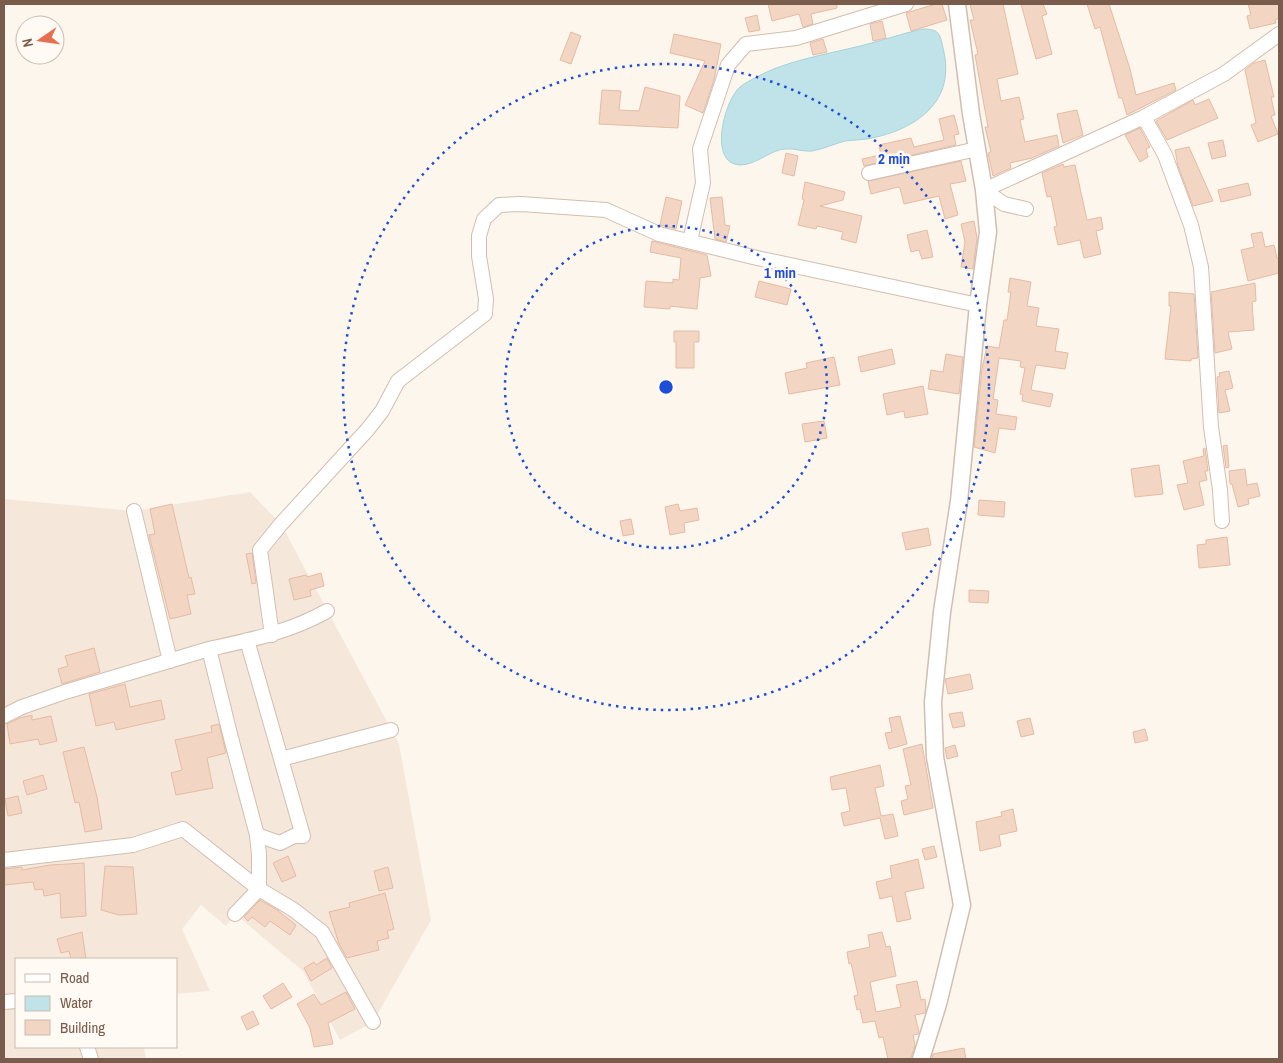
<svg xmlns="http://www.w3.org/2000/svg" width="1283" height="1063" font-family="'Archivo Narrow',sans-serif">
<rect width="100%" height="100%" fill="#fdf6ec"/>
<!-- residential -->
<path fill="#f5e8da" d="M250 492 281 524 399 744 431 920 373 1022 340 1040 303 971 235 914 226 926 201 905 182 929 210 991 176 994V959H16V1047H144L146 1059H4V499L134 511Z"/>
<!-- water -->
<path fill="#bfe3e8" stroke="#a5d3da" d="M922 29C938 29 940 32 943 48 957 102 916 130 867 139 860 140 852 140 845 141 834 144 823 149 812 151 803 152 794 148 786 149 771 149 757 165 740 165 708 164 724 102 739 88 742 85 747 82 751 80 783 61 824 55 860 46 880 41 901 34 922 29Z"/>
<!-- building -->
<path fill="#f3d5c3" stroke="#e6bba3" d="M768 4H837V8L811 14 813 24 803 27 799 14 772 21Z
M936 4H942L947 20 911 31 906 13Z
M970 4H1003L1018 74 997 79 1001 101 1019 97 1024 119 1020 120 1025 142 1057 135 1059 146 1032 158 1010 163 1011 168 993 176 988 153 991 152 985 127H988L975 55 978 54 970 20H974Z
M1021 4H1043L1047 14 1042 16 1052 54 1036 59Z
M1087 4H1109L1130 69 1136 95 1174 83 1176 90 1127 115 1122 98H1119L1100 27 1095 29Z
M1248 4H1279V18L1275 20 1276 23 1250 29 1247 16 1251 15Z
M757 15 760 30 749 32 745 18Z
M882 21 886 38 873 41 870 24Z
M571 32 581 36 571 64 560 60Z
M674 34 721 44 714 80 703 113 685 105 705 61 670 53Z
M823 39 827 52 813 55 810 43Z
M1265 60 1274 97H1271L1275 115 1271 116 1278 134 1258 142 1251 125 1256 123 1245 70 1254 63Z
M645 87 680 96 678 128 599 124 602 90 621 91 619 110 639 111Z
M1209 99 1218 118 1167 140 1156 121 1193 100 1195 105Z
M1077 110 1083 135 1063 143 1057 114Z
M954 115 959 134 954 135 956 145 864 166 862 159 881 155 879 145 911 138 914 147 944 140 939 119Z
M1140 128 1150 147 1146 149 1148 157 1140 162 1125 135Z
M1223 140 1226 156 1212 159 1208 143Z
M1189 147 1213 201 1193 206 1178 166 1175 150Z
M786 153 798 156 794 176 782 173Z
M961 161 966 181 950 184 958 215 945 219 939 196 904 204 900 188 898 187 871 194 868 181Z
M1063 164 1064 167 1075 165 1087 220 1101 217 1103 229 1096 231 1101 254 1084 258 1080 240 1058 245 1054 227 1057 226 1051 196 1047 197 1042 173Z
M805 182 845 192 843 200 820 206 862 216 856 243 841 239 843 232 817 226 816 229 798 225 804 200 802 199Z
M1248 183 1251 195 1221 202 1218 190Z
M666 197 682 201 676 229 660 225Z
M722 197 725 225 730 226 726 242 715 239 710 198Z
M974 221 977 238 973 269 961 267 965 242 961 224Z
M927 230 933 257 922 259 919 250 911 252 907 235Z
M1262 232 1265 247 1274 245 1277 258H1279V273L1248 281 1241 250 1254 247 1251 234Z
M652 241 707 255 711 276 700 278 697 309 670 306V309L644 307 646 281 673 283V279L679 280 681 258 650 252Z
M1010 278 1031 282 1027 306 1039 308 1036 326 1059 329 1055 351 1068 353 1065 369 1036 365 1035 369 1031 390 1053 394 1050 407 1022 401 1023 395 1020 394 1025 368 1020 367 1021 361 999 358 993 399 998 400 996 414 1017 417 1015 430 999 428 995 453 974 447 982 369 987 346 999 348 1004 320H1007L1011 292H1008Z
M759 281 791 289 787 305 755 297Z
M1255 283 1256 301 1252 302 1254 330 1228 332 1232 349 1215 353 1211 292Z
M1169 292 1194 294 1198 358 1191 359V361L1165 359 1171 306H1169Z
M674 331H699V342H694V368H676V342H674Z
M892 349 895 364 861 372 858 357Z
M946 354 963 357 959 394 928 389 931 370 943 372Z
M834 357 840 385 789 394 785 373 807 368 806 363Z
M1229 371 1233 388 1225 390 1230 411 1219 413 1217 377 1220 376 1219 373Z
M923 386 928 414 905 418 904 411 887 415 883 394Z
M824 421 827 438 805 442 802 424Z
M1227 445 1229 467 1226 468 1223 446Z
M1205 448 1208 471H1205L1207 480 1199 482 1204 505 1184 510 1177 485 1188 483 1183 461 1204 456 1203 449Z
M1159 465 1163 494 1135 497 1131 469Z
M1245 469 1247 485 1257 483 1260 496 1248 499 1249 504 1238 507 1232 484H1230L1229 471Z
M979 500 1005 502 1004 517 978 515Z
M172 504 189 578 191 577 195 594 187 595 191 614 170 619 149 535 155 534 150 509Z
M678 504 680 511 697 508 699 520 684 523 685 532 670 535 665 507Z
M631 519 634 534 623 536 620 521Z
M928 528 931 545 906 550 902 533Z
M1227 537 1230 565 1199 568 1197 545 1206 544V540Z
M252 553 256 583 252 584 246 554Z
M321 573 324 586 310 590 311 596 294 600 289 579 306 575 307 577Z
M969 590 989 591 988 603 969 602Z
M94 648 100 672 62 684 58 669 68 666 65 656Z
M970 674 973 689 948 694 945 679Z
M125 684 130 707 161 700 165 719 116 730 114 722 96 726 89 694Z
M962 712 965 726 953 728 949 714Z
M32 715V720L51 716 57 741 40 745 38 739 10 744 7 724 20 718Z
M900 716 907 744 889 749 885 733 892 732 889 718Z
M1030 718 1034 734 1021 737 1017 721Z
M219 724 226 753 207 758 213 788 176 795 171 773 182 770 175 740 212 732 211 726Z
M1145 729 1148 740 1135 743 1133 732Z
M922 744 933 808 904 815 901 801 908 799 905 786 911 785 903 749Z
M955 745 958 756 947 759 945 748Z
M84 747 97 797 102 829 85 832 79 802 75 803 63 752Z
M880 765 884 786 875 788 881 816 893 814 898 836 885 839 880 818 844 826 841 813 850 811 846 788 832 790 830 777Z
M43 775 47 789 27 795 23 781Z
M18 796 22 813 8 816 5 799Z
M1013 809 1017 831 999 835 1001 846 980 851 976 822 1002 816 1001 812Z
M934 846 937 857 925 860 922 849Z
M288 856 296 876 282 882 273 863Z
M918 859 924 888 905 892 911 919 897 922 892 896 880 899 876 882 892 878 890 866Z
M84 863 86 916 61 918 60 893 44 896 43 889 35 890 33 882 4 885V869L22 867V870L50 865Z
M105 866 133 867 137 914 119 915 101 910Z
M388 867 393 888 379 891 374 871Z
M385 893 394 929 387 931 389 938 377 941 379 950 347 958 339 944 329 912 350 907 349 903Z
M260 900 279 911H278L296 925 290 935 270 921 265 927 252 917 248 921 244 917Z
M82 932 86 959H71L69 951 61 953 57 939Z
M882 932 886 947 890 946 896 976 870 982 876 1012 901 1007 896 985 917 981 921 1000 925 999 926 1008 925 1013 915 1015 919 1032 918 1034 913 1035 915 1045 911 1058 905 1059H888L883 1037 879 1038 875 1021 863 1023 860 1009 857 1010 854 996 858 995 851 963 849 964 847 952 870 947 868 935Z
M327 958 332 968 311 981 304 968 314 962 316 965Z
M283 983 292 997 271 1009 263 996Z
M346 992 355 1009 328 1023 333 1044 314 1047 310 1028 297 1004 314 994 321 1005Z
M253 1011 259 1024 247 1030 241 1017Z
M964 1048 966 1059H932L933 1054Z"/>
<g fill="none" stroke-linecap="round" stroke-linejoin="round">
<defs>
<path id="minor" d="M1144 117 1165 155 1172 174 1191 225 1201 267 1211 427 1220 490 1222 521
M869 173 977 149
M1026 209 1004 204 984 190 1144 117 1224 74 1279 34
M690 241 703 183 700 149 728 65 746 44 796 38 906 4
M134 511 170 661
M272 635 260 550 281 524 368 429 382 411 398 381 485 314 486 299 479 256V236L484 219 499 205 521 204 606 210 659 234 757 258 978 305
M247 640 303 836H294L280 843 257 835
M4 716 22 707 65 692 209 649
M281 759 391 730
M4 860 133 845 183 829 259 889 294 910 322 932 373 1022
M235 914 259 889V855L257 835 231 738 209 649C250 640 290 632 327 611
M4 1002 16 1001
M87 1047 91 1059"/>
<path id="tertiary" d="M921 1059 938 1004 962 905 935 757 933 702 942 612 959 501 978 305 988 232 984 190 971 114 957 4"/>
</defs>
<!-- minor casing -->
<use href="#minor" stroke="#d1beb0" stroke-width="16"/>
<!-- tertiary casing -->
<use href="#tertiary" stroke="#d1beb0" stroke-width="19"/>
<!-- minor -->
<use href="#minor" stroke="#fff" stroke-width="14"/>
<!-- tertiary -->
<use href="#tertiary" stroke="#fff" stroke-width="16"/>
</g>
<!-- distance rings -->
<g fill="none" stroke="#1d4ed8" stroke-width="2.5" stroke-dasharray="2.5 5">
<circle cx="666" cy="387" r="161"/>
<circle cx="666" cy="387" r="323"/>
</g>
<circle cx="666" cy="387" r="8" fill="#1d4ed8" stroke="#fffaf3" stroke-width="2.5"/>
<g font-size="15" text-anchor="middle" font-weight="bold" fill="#1d4ed8" stroke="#fffaf3" stroke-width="5" stroke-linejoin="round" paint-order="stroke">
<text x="894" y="164">2 min</text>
<text x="780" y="278">1 min</text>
</g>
<!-- border -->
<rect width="1283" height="1063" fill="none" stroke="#7a5c4d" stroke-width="10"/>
<!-- legend -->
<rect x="15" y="958" width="162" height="90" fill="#fffaf3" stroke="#cabbb1"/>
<rect x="25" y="974" width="25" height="8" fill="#ffffff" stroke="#cabbb1"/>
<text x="60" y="983" font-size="15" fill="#7a5c4d">Road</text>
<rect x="25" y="996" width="25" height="15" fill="#bfe3e8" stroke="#cabbb1"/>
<text x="60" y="1008" font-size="15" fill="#7a5c4d">Water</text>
<rect x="25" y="1020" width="25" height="15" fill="#f3d5c3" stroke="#cabbb1"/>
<text x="60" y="1033" font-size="15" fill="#7a5c4d">Building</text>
<!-- north arrow -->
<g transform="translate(40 40) rotate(257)"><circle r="24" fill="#fffaf3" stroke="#cabbb1"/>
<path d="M0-4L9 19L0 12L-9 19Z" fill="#e76f51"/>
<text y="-8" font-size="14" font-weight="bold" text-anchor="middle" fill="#7a5c4d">N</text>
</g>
</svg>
